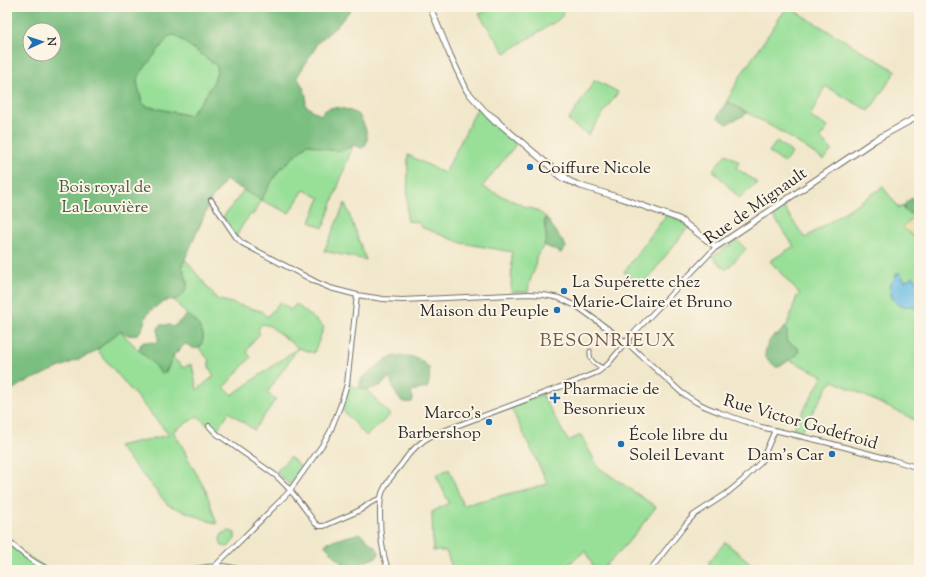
<svg xmlns="http://www.w3.org/2000/svg" width="926" height="577" font-family="'Sorts Mill Goudy',serif">
<rect width="100%" height="100%" fill="#fcf5e5"/>
<filter id="ink" filterUnits="userSpaceOnUse"><feTurbulence type="fractalNoise" baseFrequency=".025" numOctaves="2"/><feDisplacementMap in="SourceGraphic" scale="8" xChannelSelector="R" yChannelSelector="G"/><feConvolveMatrix kernelMatrix="1 2 1 2 8 2 1 2 1" color-interpolation-filters="sRGB"/></filter>
<filter id="wash" filterUnits="userSpaceOnUse"><feTurbulence type="fractalNoise" baseFrequency=".012" numOctaves="4" result="noise"/><feDisplacementMap in="SourceGraphic" scale="16" xChannelSelector="R" yChannelSelector="G"/><feGaussianBlur stdDeviation="0.9" result="paint"/><feColorMatrix in="noise" values="0 0 0 0 0 0 0 0 0 0 0 0 0 0 0 0 0 1.4 0 .05"/><feComposite in="paint" operator="in"/></filter>
<g filter="url(#wash)">
<rect width="100%" height="100%" fill="#f1e7cb"/>
<!-- green -->
<path fill="#98df98" stroke="#628562" fill-rule="evenodd" d="M496 7H564L563 15 558 20 505 53 479 14Z
M787 7H788L896 71 869 111 825 86 810 117 828 127 820 138 832 150 824 160 783 133 727 101 741 75Z
M175 35 217 66C218 83 200 102 190 115H187L146 106 142 103 137 82 138 77 140 73 169 36Z
M595 80 618 92 588 135 568 121Z
M478 107 517 143 482 187 526 207 534 209 546 217 544 223 547 241 536 257 535 269 532 275 529 284 528 292H511L512 252 462 243 421 227 418 222 407 221 408 155 444 173 446 171Z
M777 141 792 153 784 163 769 152Z
M308 144C324 148 338 156 353 145L323 228 310 222 320 198 304 190 289 213 261 200 253 215 251 214 243 224 236 237 223 217 244 190 261 199 279 170Z
M726 154 739 162 736 168 758 183 739 198 713 170Z
M883 187 899 208 903 206 904 210 914 216 904 227 919 242V422L834 381 829 385 801 431 800 436 790 434 823 376 775 353 786 328 797 296 800 293 797 291 770 261 794 246 771 213 782 205 805 238Z
M345 203 366 260 324 251Z
M667 214 689 226 642 286 624 272Z
M737 240 746 249 726 270 712 257Z
M185 259 217 299 261 311 267 317 280 302 291 310 296 304 324 327 314 353 298 348 267 393 276 399 254 430 229 412 215 433 198 416 173 431 185 451V453L206 491 217 524 168 505 118 446 169 435 97 350 120 331 154 365 161 373 167 371 172 357 184 368 188 365H192L197 390 214 376 209 367V360L199 348 203 339V334L196 321 191 317 187 315 174 300C182 296 190 288 187 279 185 275 183 271 182 266ZM262 324 270 326 298 348 232 395 224 387 251 357C249 355 247 353 247 351 247 347 257 337 260 334 257 330 259 327 262 324Z
M347 382 357 388 361 387 362 389 367 390 390 415 366 436 340 407Z
M542 394 568 441 581 435 598 467 656 507C639 529 622 552 600 570H595L585 551 569 564 572 570H453L446 551H433L432 512 449 503 436 475 449 469 463 505 548 484 510 406Z
M290 457 302 468 290 485 276 472Z
M229 531 233 532 235 533V539L228 547 222 546 220 539 222 534Z
M7 540 22 553 50 570H7Z
M725 542 759 570H714L715 568 708 563Z"/>
<!-- forest -->
<path fill="#7abe80" stroke="#527456" fill-rule="evenodd" d="M7 7H353L337 26 316 44V47L297 77C302 86 309 94 305 105L320 115C323 112 326 109 330 108 337 106 356 111 360 117 365 125 372 143 362 148L353 145C338 156 324 148 308 144L279 170 261 200 226 180 211 200 182 266C185 276 190 283 184 293 182 296 178 299 174 300 168 300 173 298 168 300 162 303 154 307 149 312 143 318 145 332 135 335 130 337 124 333 120 331L93 353 21 384 7 393ZM30 30H54V54H30ZM175 35 217 66C218 83 200 102 190 115H186L146 106 142 103 137 82 138 77 140 74 169 36Z
M727 101 747 113C741 118 734 119 727 124L717 117Z
M917 196 919 197V221L914 216 904 210C903 202 910 199 917 196Z
M546 217 565 245 566 248 561 253 544 245C549 237 543 227 546 217Z
M187 315C194 318 204 330 203 339 203 342 201 345 199 348 192 350 192 346 185 344L174 355 165 373H161L154 365 139 350C141 337 150 344 158 342V329L160 325H169L173 327Z
M784 328H786C788 333 787 336 786 341L798 348 799 352 797 355 779 367H776L765 357C765 349 768 342 773 336L778 335Z
M401 355 417 358 429 367C430 374 430 382 427 388L411 391 413 399 412 402C396 406 395 388 389 377L382 385 367 390 362 389 360 386V382L363 377 388 358Z
M360 533 379 551V554L377 557 360 563 357 568 353 570H350L346 567 325 546 326 544 328 542Z"/>
<!-- sand -->
<path fill="#eeda9e" stroke="#8c8264" d="M914 216 919 221V242L903 227Z"/>
<!-- water -->
<path fill="#6bbce6" stroke="#4b7488" d="M897 273H900L905 281 913 276 919 285V309H918L911 306H899L892 298 889 285 894 280Z"/>
</g>
<g filter="url(#ink)">
<g fill="none" stroke-linecap="round" stroke-linejoin="round">
<defs>
<path id="pedestrian" d="M590 351C589 361 595 364 603 368"/>
<path id="minor" d="M211 200 236 237 242 243 316 282 330 288 357 295 383 299 402 300 529 294 544 295 559 298 578 307 626 342 682 393 696 402 706 407 721 413 761 427 825 442 893 460 919 468
M209 426 217 434 275 475C291 489 303 506 315 523L319 526H324L354 513 362 509 370 503 381 498
M7 540C20 552 34 564 50 570
M215 566 288 493 323 444 330 432 341 404 347 384 357 295
M188 570C206 567 222 563 240 570
M388 570C382 552 380 534 380 515 380 508 380 500 382 493 386 483 394 473 401 465 410 451 420 441 435 434L576 381 598 372 608 364 634 333 716 247
M650 570 686 524 694 515 726 494 743 480 758 465 762 460 775 430"/>
<path id="tertiary" d="M430 7 450 55 467 91 489 116 495 122 500 124 496 119 486 112
M500 124 551 167
M569 181 564 175 551 167 557 174 562 178 581 186 624 199 679 219 716 247 875 140 919 116"/>
</defs>
<!-- pedestrian casing -->
<use href="#pedestrian" stroke="#706d63" stroke-width="5"/>
<!-- minor casing -->
<use href="#minor" stroke="#706d63" stroke-width="6"/>
<!-- tertiary casing -->
<use href="#tertiary" stroke="#706d63" stroke-width="7"/>
<!-- pedestrian -->
<use href="#pedestrian" stroke="#fff" stroke-width="3"/>
<!-- minor -->
<use href="#minor" stroke="#fff" stroke-width="4"/>
<!-- tertiary -->
<use href="#tertiary" stroke="#fff" stroke-width="5"/>
</g>
</g>
<!-- markers -->
<g fill="#1f6fb2" stroke="#fcf5e5" stroke-width="1.5">
<circle cx="530" cy="167" r="4"/>
<circle cx="564" cy="291" r="4"/>
<circle cx="557" cy="310" r="4"/>
<path d="M553 392h4v4h4v4h-4v4h-4v-4h-4v-4h4z"/>
<circle cx="489" cy="422" r="4"/>
<circle cx="621" cy="444" r="4"/>
<circle cx="832" cy="454" r="4"/>
</g>
<g text-anchor="middle" stroke-width="4" stroke-linejoin="round" paint-order="stroke">
<!-- poi labels -->
<g font-size="17" fill="#2b2b2b" stroke="#fcf5e5" text-anchor="start">
<text x="538" y="173">Coiffure Nicole</text>
<text x="572" y="287">La Supérette chez<tspan x="572" dy="20">Marie-Claire et Bruno</tspan></text>
<text x="549" y="316" text-anchor="end">Maison du Peuple</text>
<text x="563" y="394">Pharmacie de<tspan x="563" dy="20">Besonrieux</tspan></text>
<text x="481" y="418" text-anchor="end">Marco's<tspan x="481" dy="20">Barbershop</tspan></text>
<text x="629" y="440">École libre du<tspan x="629" dy="20">Soleil Levant</tspan></text>
<text x="824" y="460" text-anchor="end">Dam's Car</text>
</g>
<!-- park labels -->
<g font-size="17" fill="#465846" stroke="#fcf5e5">
<text x="105" y="192">Bois royal de<tspan x="105" dy="20">La Louvière</tspan></text>
</g>
<!-- street labels -->
<g font-size="17" fill="#2b2b2b" stroke="#fcf5e5">
<text transform="translate(755 205) rotate(-35)" y="6">Rue de Mignault</text>
<text transform="translate(801 421) rotate(16)" y="6">Rue Victor Godefroid</text>
</g>
<!-- quarter labels -->
<g font-size="19" letter-spacing="1" fill="#725a4d" stroke="#fcf5e5">
<text x="608" y="346">BESONRIEUX</text>
</g>
</g>
<!-- margin -->
<rect width="926" height="577" fill="none" stroke="#fcf5e5" stroke-width="24"/>
<!-- north arrow -->
<g transform="translate(42 42) rotate(87)"><circle r="19" fill="#fcf5e5" stroke="#a8a49b"/>
<path d="M0-3L7 15L0 10L-7 15Z" fill="#1f6fb2"/>
<text y="-6" font-size="11" font-weight="bold" text-anchor="middle" fill="#2b2b2b">N</text>
</g>
</svg>
